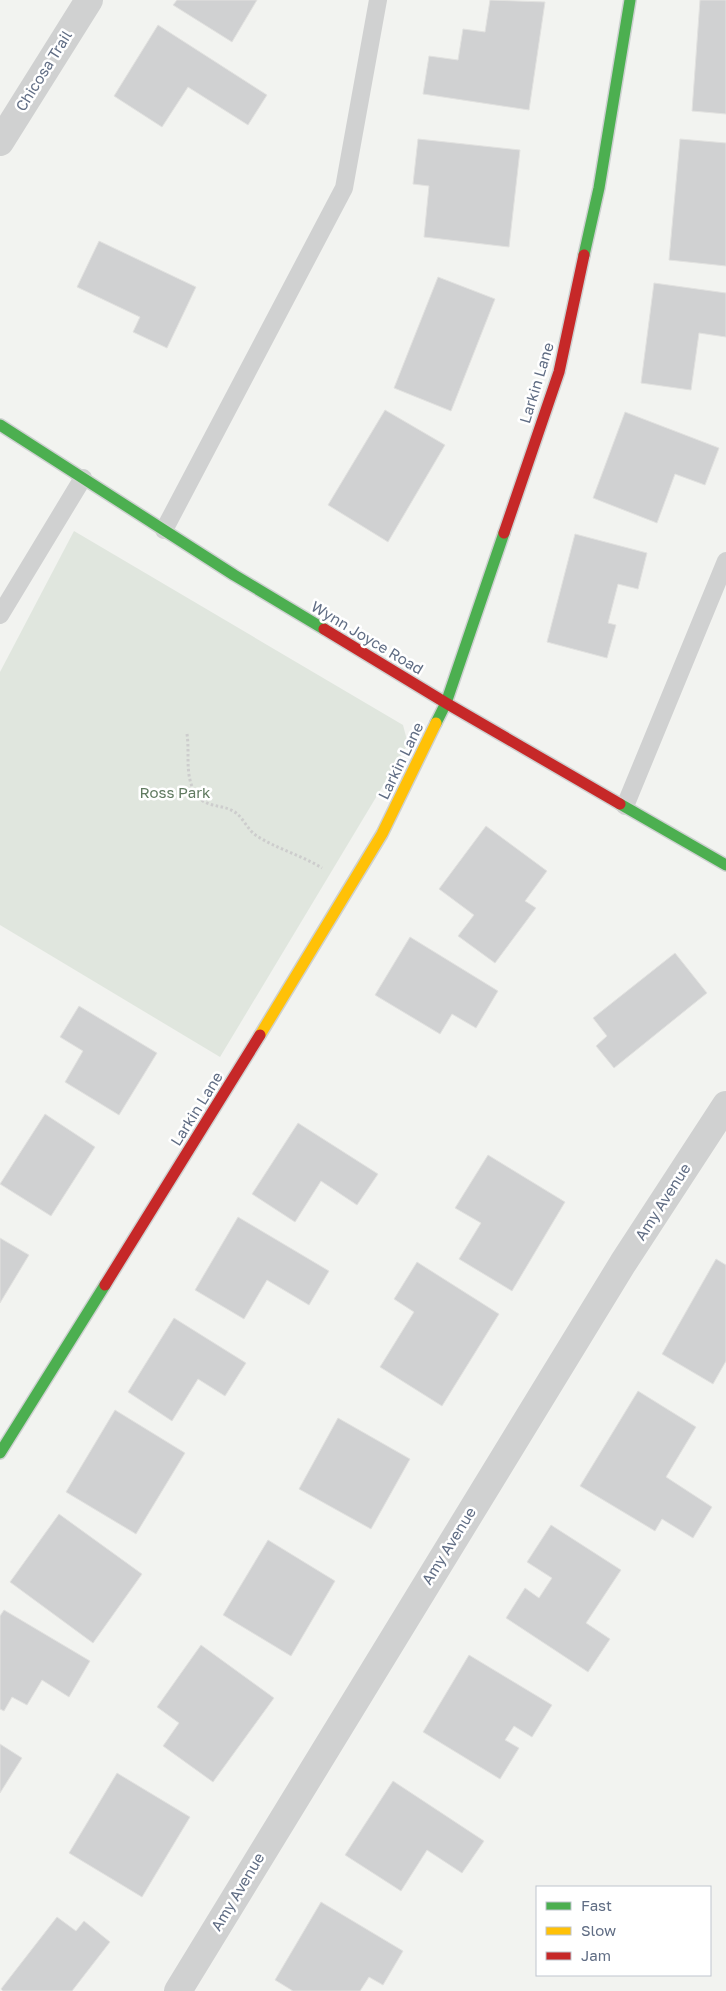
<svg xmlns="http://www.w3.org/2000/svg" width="726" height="1991" font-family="'Golos Text',sans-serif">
<rect width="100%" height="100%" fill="#f2f3f0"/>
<!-- green -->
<path fill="#e0e6de" d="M74 531 403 725 408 744 220 1057 0 925V672Z"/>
<!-- building -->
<path fill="#d0d1d2" stroke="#e2e2e0" d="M177 0H257L232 42 173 5Z
M490 0 545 2 529 110 423 94 429 56 458 60 463 29 485 32Z
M700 0H726V114L692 111Z
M158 25 267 95 248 125 188 87 162 127 114 96Z
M418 139 520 150 509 247 424 237 429 186 413 184Z
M680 139 726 143V266L669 260Z
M99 241 196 287 167 348 133 332 140 317 77 287Z
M438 277 495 299 451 411 394 388Z
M654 283 726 293V337L699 333 691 390 641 383Z
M385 410 445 445 388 542 328 505Z
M625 412 719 448 705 485 675 474 657 523 593 498Z
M575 534 647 553 638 589 618 584 608 623 616 625 607 658 547 642Z
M486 826 547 871 525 901 536 908 495 963 458 936 474 915 439 889Z
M410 937 498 991 476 1028 452 1014 440 1034 375 995Z
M675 953 707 993 614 1068 596 1046 607 1036 593 1018Z
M79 1006 157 1053 119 1115 65 1082 83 1051 60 1037Z
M45 1114 95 1147 51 1216 0 1184Z
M298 1123 378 1174 357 1205 321 1181 295 1222 252 1194Z
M488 1155 565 1202 512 1291 459 1259 481 1223 455 1208Z
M238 1217 329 1271 309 1305 267 1280 244 1319 195 1290Z
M0 1238 29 1255 0 1303Z
M716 1259 726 1265V1361L713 1384 662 1354Z
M417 1262 499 1314 442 1406 380 1367 414 1312 394 1299Z
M174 1318 246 1363 225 1396 198 1379 172 1421 128 1392Z
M638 1391 696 1427 666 1477 712 1507 693 1538 662 1519 655 1531 580 1486Z
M115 1410 185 1453 136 1534 66 1492Z
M338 1418 410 1459 371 1529 299 1489Z
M59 1514 142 1574 93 1643 10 1582Z
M551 1525 621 1570 586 1623 610 1639 588 1672 506 1618 525 1588 539 1598 552 1578 527 1562Z
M268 1540 335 1581 291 1656 223 1615Z
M4 1610 90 1661 69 1697 42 1680 27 1705 12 1697 4 1711 0 1709V1616Z
M201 1645 274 1698 213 1782 163 1746 179 1723 157 1707Z
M469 1655 552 1705 532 1737 514 1726 505 1740 519 1748 500 1779 423 1732Z
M0 1744 22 1758 0 1793Z
M117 1773 190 1817 142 1897 69 1853Z
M393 1781 484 1841 462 1873 427 1850 401 1891 345 1855Z
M321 1902 403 1951 383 1985 369 1977 360 1991H293L275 1980Z
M57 1917 76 1931 84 1921 110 1942 72 1991H3L1 1989Z"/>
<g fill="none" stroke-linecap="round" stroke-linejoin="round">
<defs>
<path id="fast" d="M584 255 599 188 630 0
M0 425 234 575 324 629
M436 723 446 703 504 533
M620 804 726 865
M0 1453 105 1285"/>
<path id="slow" d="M260 1035 382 834 436 723"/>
<path id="jam" d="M504 533 559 372 584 255
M324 629 446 703 620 804
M105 1285 260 1035"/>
</defs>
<!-- fast casing -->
<use href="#fast" stroke="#ced1d1" stroke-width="14"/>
<!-- slow casing -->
<use href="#slow" stroke="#ced1d1" stroke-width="14"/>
<!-- jam casing -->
<use href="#jam" stroke="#ced1d1" stroke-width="14"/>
<!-- path -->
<path stroke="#cdcdcd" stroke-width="3" stroke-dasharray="2.5 2.5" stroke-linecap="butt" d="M187 734C190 754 184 776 196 794 205 808 221 804 233 811 243 816 247 830 257 836 277 849 301 855 322 868"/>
<!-- lane -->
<path stroke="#d0d1d1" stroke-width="18" d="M164 530 344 188 378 0
M0 615 83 478
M625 806 726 561"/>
<!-- street -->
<path stroke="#d0d1d1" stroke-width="28" d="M0 142 89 0
M178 1991 623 1263 726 1105"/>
<!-- fast -->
<use href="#fast" stroke="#4caf50" stroke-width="11"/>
<!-- slow -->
<use href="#slow" stroke="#ffc107" stroke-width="11"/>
<!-- jam -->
<use href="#jam" stroke="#c62828" stroke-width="11"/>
</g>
<g text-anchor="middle" stroke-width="5" stroke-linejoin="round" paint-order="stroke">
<!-- street labels -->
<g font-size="15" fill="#606d84" stroke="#fff">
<text transform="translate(44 71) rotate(-58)" y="5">Chicosa Trail</text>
<text transform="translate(537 383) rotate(-73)" y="5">Larkin Lane</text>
<text transform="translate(367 638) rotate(31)" y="5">Wynn Joyce Road</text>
<text transform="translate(401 761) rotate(-64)" y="5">Larkin Lane</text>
<text transform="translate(197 1109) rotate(-58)" y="5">Larkin Lane</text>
<text transform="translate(663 1202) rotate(-57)" y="5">Amy Avenue</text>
<text transform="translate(449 1546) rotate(-58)" y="5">Amy Avenue</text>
<text transform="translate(238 1892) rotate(-59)" y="5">Amy Avenue</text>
</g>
<!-- park labels -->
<g font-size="15" fill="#607a60" stroke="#fff">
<text x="175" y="798">Ross Park</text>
</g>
</g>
<!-- legend -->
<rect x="536" y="1886" width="175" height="90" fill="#ffffff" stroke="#bfc5ce"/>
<rect x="546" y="1902" width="25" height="8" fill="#4caf50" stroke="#bfc5ce"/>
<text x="581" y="1911" font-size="15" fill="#606d84">Fast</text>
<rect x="546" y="1927" width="25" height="8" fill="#ffc107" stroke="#bfc5ce"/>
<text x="581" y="1936" font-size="15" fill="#606d84">Slow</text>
<rect x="546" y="1952" width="25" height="8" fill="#c62828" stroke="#bfc5ce"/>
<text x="581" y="1961" font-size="15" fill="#606d84">Jam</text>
</svg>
